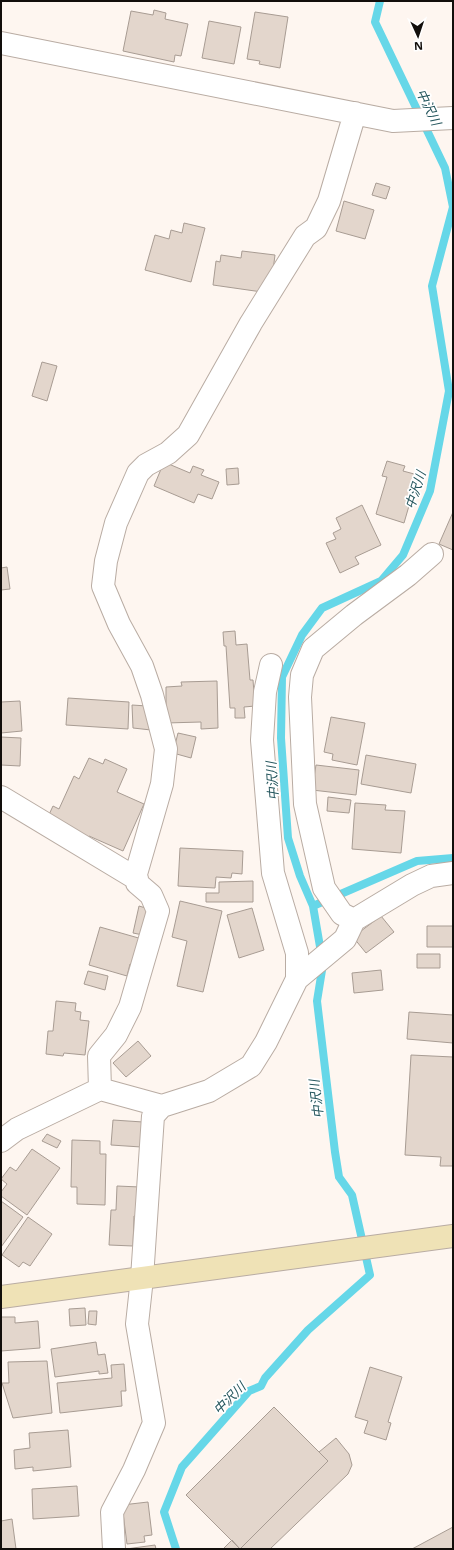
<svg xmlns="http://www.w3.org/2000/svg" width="454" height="1550" font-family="'Noto Sans','Noto Sans JP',sans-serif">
<rect width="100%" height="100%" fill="#fef6f0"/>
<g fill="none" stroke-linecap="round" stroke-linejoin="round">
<!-- stream -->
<path stroke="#66d7e8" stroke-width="8" d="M313 906 417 861 453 858
M176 1549 164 1512 182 1467 249 1391 261 1386 265 1378 308 1330 370 1275 352 1195 339 1177 335 1152 317 1001 323 964 313 906 300 876 288 838 281 738 282 677 302 635 322 608 381 581 403 555 430 491 449 391 432 286 453 207 445 168 375 22 380 1"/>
</g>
<!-- building -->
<path fill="#e3d6cc" stroke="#a89c93" d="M154 10 166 13 165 19 188 24 181 56 175 55 174 62 123 51 131 11 153 15Z
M255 12 288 17 280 68 259 64 260 61 247 59Z
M209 21 241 27 234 64 202 58Z
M376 183 390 187 386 199 372 195Z
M344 201 374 210 365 239 336 231Z
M184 223 205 228 191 282 145 270 155 235 169 239 171 230 182 233Z
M242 251 275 255 272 278 262 292 213 285 216 261 220 262 221 255 241 258Z
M42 362 57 366 47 401 32 396Z
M387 461 405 466 403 471 418 475 404 523 376 514 387 477 382 476Z
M164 462 190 473 193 466 204 470 201 475 219 482 212 499 198 494 194 503 154 486Z
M238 468 239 484 227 485 226 469Z
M362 505 381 545 355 557 359 564 340 573 326 543 336 539 333 533 341 529 336 518Z
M453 512V550L439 544Z
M7 567 10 589 1 590V568Z
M235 631 236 645 247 644 250 680H253L255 706 244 707 245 718H235V708H230L226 646H224L223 632Z
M217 681 218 728 201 729V722L166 723V687L182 686 181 682Z
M68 698 129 702 128 729 66 725Z
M20 701 22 731 1 733V702Z
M132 705 147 706 151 730 133 728Z
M331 717 365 723 357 765 332 760 333 754 324 752Z
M178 733 196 737 191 758 173 753Z
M1 737 21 738 20 766 1 765Z
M366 755 416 764 411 793 361 784Z
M89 758 103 764 105 759 127 769 117 792 144 804 123 851 89 836 87 840 46 821 53 806 59 809 74 776 79 779Z
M316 765 359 770 356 795 312 790Z
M328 797 351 800 349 813 327 811Z
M355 803 386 805 385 810 405 811 401 853 352 849Z
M180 848 243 851 242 874 232 873 231 878 216 877 215 888 178 886Z
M253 881V902H206V893H219V882Z
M180 901 222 911 203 992 177 986 187 941 172 937Z
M139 906 149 909 143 935 133 933Z
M252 908 264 950 239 958 227 915Z
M381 916 394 932 366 953 353 937Z
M427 926H453V947H427Z
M100 927 142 939 134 965 130 964 127 976 89 965Z
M417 954H440V968H417Z
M381 970 383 990 354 993 352 973Z
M88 971 108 976 105 990 84 984Z
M56 1001 76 1003 75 1011 81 1012 80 1020 89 1021 85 1055 64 1053 63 1056 46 1054 48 1031H53Z
M409 1012 453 1015V1043L407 1039Z
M138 1041 151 1056 126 1077 113 1063Z
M411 1055 453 1057V1166H440L441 1157 405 1155Z
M113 1120 143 1122 141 1147 111 1145Z
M47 1134 61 1141 57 1148 42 1141Z
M72 1140 100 1141V1154H106L105 1205 77 1204V1187H71Z
M32 1149 60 1168 27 1215 1 1196V1192L7 1184 1 1179 10 1167 16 1171Z
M117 1186 140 1187 139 1216H134L133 1246 109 1245 111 1210H116Z
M1 1201 23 1217 1 1247Z
M28 1217 52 1234 30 1266 23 1262 19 1267 2 1255Z
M85 1308 86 1325 70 1326 69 1309Z
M89 1311H97L96 1325 88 1324Z
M1 1317H15V1323L38 1321 40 1348 1 1351Z
M96 1342 98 1355 105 1354 108 1373 99 1374V1371L55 1377 51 1349Z
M47 1361 52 1413 13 1418 2 1383H9L8 1362Z
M124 1364 126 1391H121L122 1406 60 1413 57 1383 112 1378 111 1365Z
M370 1367 402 1377 388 1422 391 1423 386 1440 364 1433 368 1421 355 1417Z
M274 1407 328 1461 240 1549 186 1495Z
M68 1430 71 1467 33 1471V1467L15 1469 14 1450 30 1448 29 1433Z
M336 1438 349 1454 352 1465 348 1474 270 1549H223L232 1540 240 1549 328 1461 319 1452Z
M77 1486 79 1516 33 1519 32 1489Z
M148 1502 152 1535 144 1536 145 1542 127 1544 122 1505Z
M12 1519 16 1549H1V1521Z
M453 1527V1549H412Z
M155 1545 156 1549H126Z"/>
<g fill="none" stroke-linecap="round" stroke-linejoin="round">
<defs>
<path id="street" d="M1 43 393 121 453 118
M1 797 137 879
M354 920 342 914 324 888 305 804 300 697 302 675 313 649 354 615 408 575 432 554
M297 979 345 939 354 920 412 885 431 876 453 873
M100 1089 99 1056 116 1035 130 1007 158 911 151 895 137 883 136 874 162 784 166 749 152 695 142 666 119 624 103 586 106 561 116 523 138 473 146 465 168 453 188 435 251 323 305 236 316 228 329 201 355 113
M1 1141 17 1129 100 1089 162 1106
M114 1549 112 1512 134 1470 154 1423 137 1324 142 1278 153 1116 162 1106 209 1091 251 1066 266 1042 297 979V953L273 873 262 740 265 692 271 665"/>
<path id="secondary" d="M1 1297 453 1236"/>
</defs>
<!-- street casing -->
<use href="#street" stroke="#b9aca3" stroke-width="24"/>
<!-- secondary casing -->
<use href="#secondary" stroke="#b9aca3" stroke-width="24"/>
<!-- street -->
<use href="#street" stroke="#fff" stroke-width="22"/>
<!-- secondary -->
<use href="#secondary" stroke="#efe2b6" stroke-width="22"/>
</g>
<g text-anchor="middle" stroke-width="3.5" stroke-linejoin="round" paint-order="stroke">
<!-- water labels -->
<g font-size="13" font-style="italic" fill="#25565d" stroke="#fff">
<text transform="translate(429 107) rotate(64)" y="5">中沢川</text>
<text transform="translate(415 490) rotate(-72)" y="5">中沢川</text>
<text transform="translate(272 781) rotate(-94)" y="5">中沢川</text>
<text transform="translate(316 1099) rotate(-97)" y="5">中沢川</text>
<text transform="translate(229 1398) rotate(-45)" y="5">中沢川</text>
</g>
</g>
<!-- border -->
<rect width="454" height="1550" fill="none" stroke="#120e0b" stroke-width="4"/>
<!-- north arrow -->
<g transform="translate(418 36) rotate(177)" stroke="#ffffff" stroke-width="3" paint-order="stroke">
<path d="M0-3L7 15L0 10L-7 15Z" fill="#120e0b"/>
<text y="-6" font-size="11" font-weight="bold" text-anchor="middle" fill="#120e0b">N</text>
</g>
</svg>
